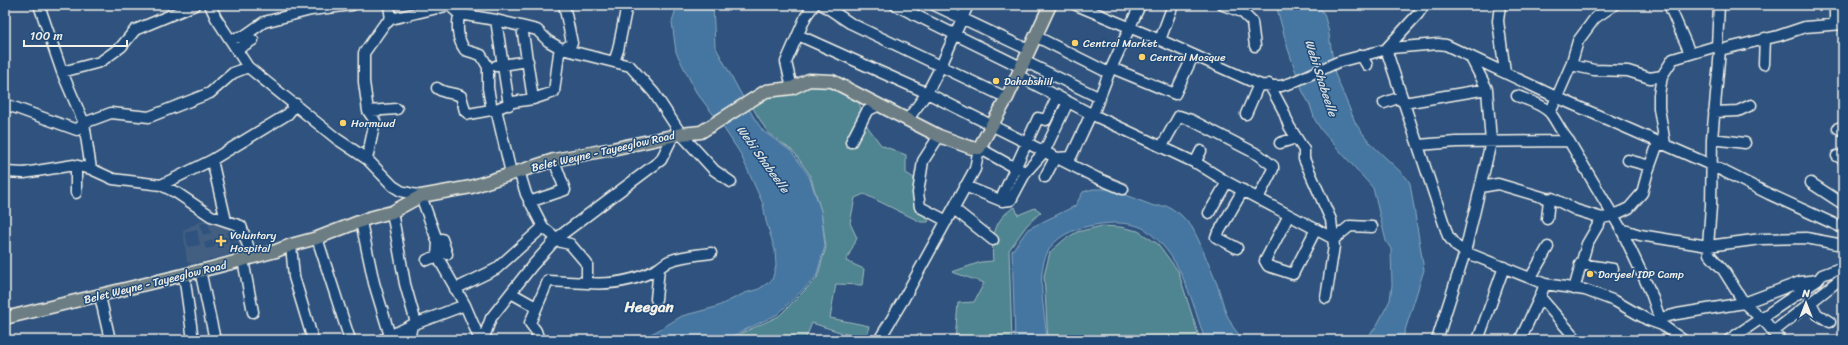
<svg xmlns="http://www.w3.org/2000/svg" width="1848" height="345" font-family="Sriracha,sans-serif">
<rect width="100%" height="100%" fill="#2f537e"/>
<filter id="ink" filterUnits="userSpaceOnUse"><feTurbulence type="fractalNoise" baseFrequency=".025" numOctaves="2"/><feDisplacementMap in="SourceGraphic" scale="8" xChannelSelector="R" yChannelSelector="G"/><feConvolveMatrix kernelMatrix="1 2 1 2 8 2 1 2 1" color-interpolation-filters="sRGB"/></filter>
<g filter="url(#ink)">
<!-- built -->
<path fill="#425e82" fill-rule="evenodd" d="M208 218 245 231 247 247 240 252 192 264 187 262 183 230ZM208 222 211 233 203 235 200 224ZM197 229 200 245 188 247 185 232ZM235 230 237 241 229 243 227 232ZM213 240 215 247 206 249 204 243ZM241 241 242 246 230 249 229 244Z"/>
<!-- green -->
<path fill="#4f8491" stroke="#a2babc" d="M830 82 856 94 867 126 881 145 906 155V173L914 178 913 189 931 213 928 222H921L864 194 855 198 850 223 857 238 846 261 864 269 862 285 836 284 830 318 869 326 867 335H849L812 323 805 340H727L779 316 817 278 826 247 821 211 810 175 794 152 768 133 751 105 767 94Z
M1015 207 1018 215 1035 208 1041 212 1027 225 1009 250 1012 340H955L958 303 974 302 984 283 952 272 981 262 993 261C991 239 994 218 1015 207Z
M1102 226 1120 227 1138 231 1158 244 1178 271 1200 340H1048L1044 276 1050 252 1065 239 1077 232Z"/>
<!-- water -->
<path fill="#4476a1" stroke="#8aa7bd" d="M677 5H713L715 46 753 116 763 131 792 152 809 176 821 211 825 246 816 277 778 314 724 340H636L655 332 682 316 716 307 745 293 759 289 772 280 776 266 775 250 766 221 763 204 740 153 723 127 696 92 676 52 672 22Z
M1276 5H1318L1324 14 1328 28 1335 74 1356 124 1370 143 1406 177 1410 183 1424 270 1402 340H1365L1376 327 1390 300 1392 285 1391 249 1386 241 1373 188 1322 131 1315 120 1310 105 1302 90 1288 49Z
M1093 189H1109L1154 206H1168L1181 215 1192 227 1199 241 1217 284 1226 313 1233 327 1243 340H1205C1192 302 1183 260 1150 233 1138 222 1116 222 1101 224 1024 234 1042 283 1047 340H1015L1012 251 1028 229 1075 206 1083 192Z"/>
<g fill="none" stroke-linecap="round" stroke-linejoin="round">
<defs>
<path id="minor" d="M39 5 62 72 84 123 91 169
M210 5 216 18 248 67 337 139 367 159 393 186 401 191 421 196 438 243 437 256 465 305 480 340
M389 5 391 19
M449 5 459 14 496 20 537 30 548 41 562 49 630 66 654 93 681 134 714 170 731 182
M823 5 850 23 1007 98
M895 5 1021 67
M934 5 1029 50
M1076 5 1160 40 1260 85 1281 86 1291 83 1338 62 1391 48 1438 44 1446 45 1556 97 1711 165 1769 194 1843 228
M1223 5 1242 12 1252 22 1255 46
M1500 5 1498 21 1505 72
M1669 5 1690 53
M459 14C457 28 457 39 465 50L481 55 488 67V88L492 110
M496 20 509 105
M1835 24V5
M522 27 533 99
M798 35 927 93 1097 178 1123 189
M1035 36 1109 73
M231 39 244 36 264 22 311 10 352 5
M1160 40 1173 5
M238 49 253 40
M1386 49 1448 236 1456 246 1465 252 1545 284 1585 290 1615 301 1648 320 1662 325 1683 340
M1386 49 1418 14 1424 5
M1720 50 1778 36 1805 27 1843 24
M1361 55 1367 65
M1024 61 1100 98
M614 62 618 50 627 5
M1764 64 1765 38
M1571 65 1594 70 1628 71 1650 78 1662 76
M496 66 528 61
M1112 68 1175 94 1193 56
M62 72 100 62 121 47 135 30 195 5
M1017 75 1091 114 1198 164 1227 182 1334 239
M1269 84 1283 110 1289 126 1304 150V159L1331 220 1334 246 1326 298
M437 88C444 94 452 92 461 96L465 111 469 114 496 109 513 102 533 99 554 92 559 53 572 43 564 5
M792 88 786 62 806 16 814 5
M1517 96C1528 100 1544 105 1551 114 1558 124 1561 132 1569 141L1621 229 1651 293 1662 325
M1384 103 1398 98 1404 103 1487 89
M5 104 77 130 84 123 111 113 149 117 210 93 233 73 248 67
M496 109 511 173
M368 111 397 109
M1714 112 1738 111 1751 105
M1550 113 1571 65 1578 41 1595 18 1614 5
M1093 114 1109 73 1140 5
M1246 114 1259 84
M908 119 927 93 941 66 968 5
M1838 128 1843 131
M939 136 923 161 918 193 920 207 947 221
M1712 139 1745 143
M851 142 867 111 879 105
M1280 143 1296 138
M1665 144 1659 108V95L1662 76 1673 59 1717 46
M1419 145 1456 142 1569 141
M1162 146 1179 116 1191 120 1259 155 1273 166V169L1258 198
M1837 156 1843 159
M1056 158 1071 157 1091 114
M367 159 375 121 368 111 364 82V53L383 26 391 19 450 5
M212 160 226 221
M1628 160 1650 166
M1195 163 1201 151
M74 165 76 169V193
M519 171 526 194 543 227 561 242 570 244 587 264V283L548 281 530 323 536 331 539 340
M5 172 24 173 74 165 91 169 113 179 161 185 177 193 211 216 241 226 252 257
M1045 177 1055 158
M1811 183 1843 204
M161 185 212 160 288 114 296 104
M965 186 1002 201 1011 200 1026 172 1044 152 1068 102
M1481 187 1498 184 1549 199 1552 198 1576 210 1602 218 1612 216 1629 208 1642 193 1648 171 1657 146 1665 144
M1001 199 1038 118 1046 120 1057 97
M529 202 565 190 554 160
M954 209 993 240
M392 212 405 284 416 323
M1209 213 1227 182
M1289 215 1265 261 1268 266 1293 274 1316 229
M1547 219 1549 199
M361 222 374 283 390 336
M1621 229 1640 235 1708 246 1711 206 1712 139 1720 50 1717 46 1719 5
M317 238 350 340
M442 239 447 254
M1334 239 1350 226 1372 227
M291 245 294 277 313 340
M1237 248 1216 237 1243 190
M243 260 253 312
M427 260 437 256
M1580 264 1613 269
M200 270 215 340
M184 274 193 340
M1531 277 1548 247
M587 283C613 285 636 281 659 268 662 266 665 263 669 261 682 256 696 255 711 253
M1545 284 1540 297 1577 340
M455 289 496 269 543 227
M1574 289 1587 244 1602 218
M511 293 536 307
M100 296 110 340
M656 299 659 268
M1811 303 1817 314 1830 322
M1661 318 1677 314 1744 303 1800 282 1818 280
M1773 332 1843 277
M381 340 412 325 465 305
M409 340 412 325
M483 340 491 318 532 266 557 238 661 160 673 136
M879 340 903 300 975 169 979 148 1015 168 1026 172
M1437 340 1465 252 1491 142 1487 89 1471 58
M1478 340 1504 267
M1520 340 1540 297
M1729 340 1818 280 1822 275 1843 267
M1780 340 1767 324 1744 303 1724 271 1709 254 1708 246 1761 239 1806 238 1843 245"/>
<path id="major" d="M5 318 212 268 276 251 291 245 317 238 369 218 392 212 421 196 471 187 554 160 612 149 681 134 701 132 766 91 792 88 809 80 832 81 939 136 972 148H979L1007 98 1050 5"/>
</defs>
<!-- minor casing -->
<use href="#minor" stroke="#f4f1e8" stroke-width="13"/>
<!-- major casing -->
<use href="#major" stroke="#f4f1e8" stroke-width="15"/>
<!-- minor -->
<use href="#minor" stroke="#1f4a7a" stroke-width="10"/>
<!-- major -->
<use href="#major" stroke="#6c7e84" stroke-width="12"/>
</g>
</g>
<!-- markers -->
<g fill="#ffd166" stroke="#1f4a7a" stroke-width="1.5">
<circle cx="1075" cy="43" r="4"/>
<circle cx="1142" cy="57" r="4"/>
<circle cx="996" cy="81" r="4"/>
<circle cx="343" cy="123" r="4"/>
<path d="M219 235h4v4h4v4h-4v4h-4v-4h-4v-4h4z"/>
<circle cx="1590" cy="274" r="4"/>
</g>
<g text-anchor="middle" stroke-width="3" stroke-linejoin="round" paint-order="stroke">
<!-- poi labels -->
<g font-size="11" fill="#f4f1e8" stroke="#1f4a7a" text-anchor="start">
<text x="1083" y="47">Central Market</text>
<text x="1150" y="61">Central Mosque</text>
<text x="1004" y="85">Dahabshiil</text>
<text x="351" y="127">Hormuud</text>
<text x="230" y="239">Voluntary<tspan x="230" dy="13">Hospital</tspan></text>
<text x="1598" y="278">Daryeel IDP Camp</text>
</g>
<!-- street labels -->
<g font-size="11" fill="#f4f1e8" stroke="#1f4a7a">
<text transform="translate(603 151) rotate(-13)" y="4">Belet Weyne - Tayeeglow Road</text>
<text transform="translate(155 282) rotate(-14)" y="4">Belet Weyne - Tayeeglow Road</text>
</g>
<!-- water labels -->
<g font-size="12" font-style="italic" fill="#dadfdd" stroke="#1f4a7a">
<text transform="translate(1321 78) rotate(72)" y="4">Webi Shabeelle</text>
<text transform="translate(763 159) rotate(54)" y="4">Webi Shabeelle</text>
</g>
<!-- district labels -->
<g font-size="15" font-weight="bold" fill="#f4f1e8" stroke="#1f4a7a">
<text x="649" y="312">Heegan</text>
</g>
</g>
<!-- margin -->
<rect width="1848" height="345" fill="none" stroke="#1f4a7a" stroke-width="20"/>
<rect x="10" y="10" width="1828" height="325" fill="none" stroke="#f4f1e8" stroke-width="1.5" filter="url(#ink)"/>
<!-- north arrow -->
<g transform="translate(1806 303)" stroke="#1f4a7a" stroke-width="3" paint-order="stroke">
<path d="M0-3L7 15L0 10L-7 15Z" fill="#f4f1e8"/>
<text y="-6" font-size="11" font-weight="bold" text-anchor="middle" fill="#f4f1e8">N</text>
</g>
<!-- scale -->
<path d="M24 40v6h103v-6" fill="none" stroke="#f4f1e8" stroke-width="2"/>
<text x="30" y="40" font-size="12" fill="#f4f1e8" stroke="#1f4a7a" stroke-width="3" paint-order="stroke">100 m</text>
</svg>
